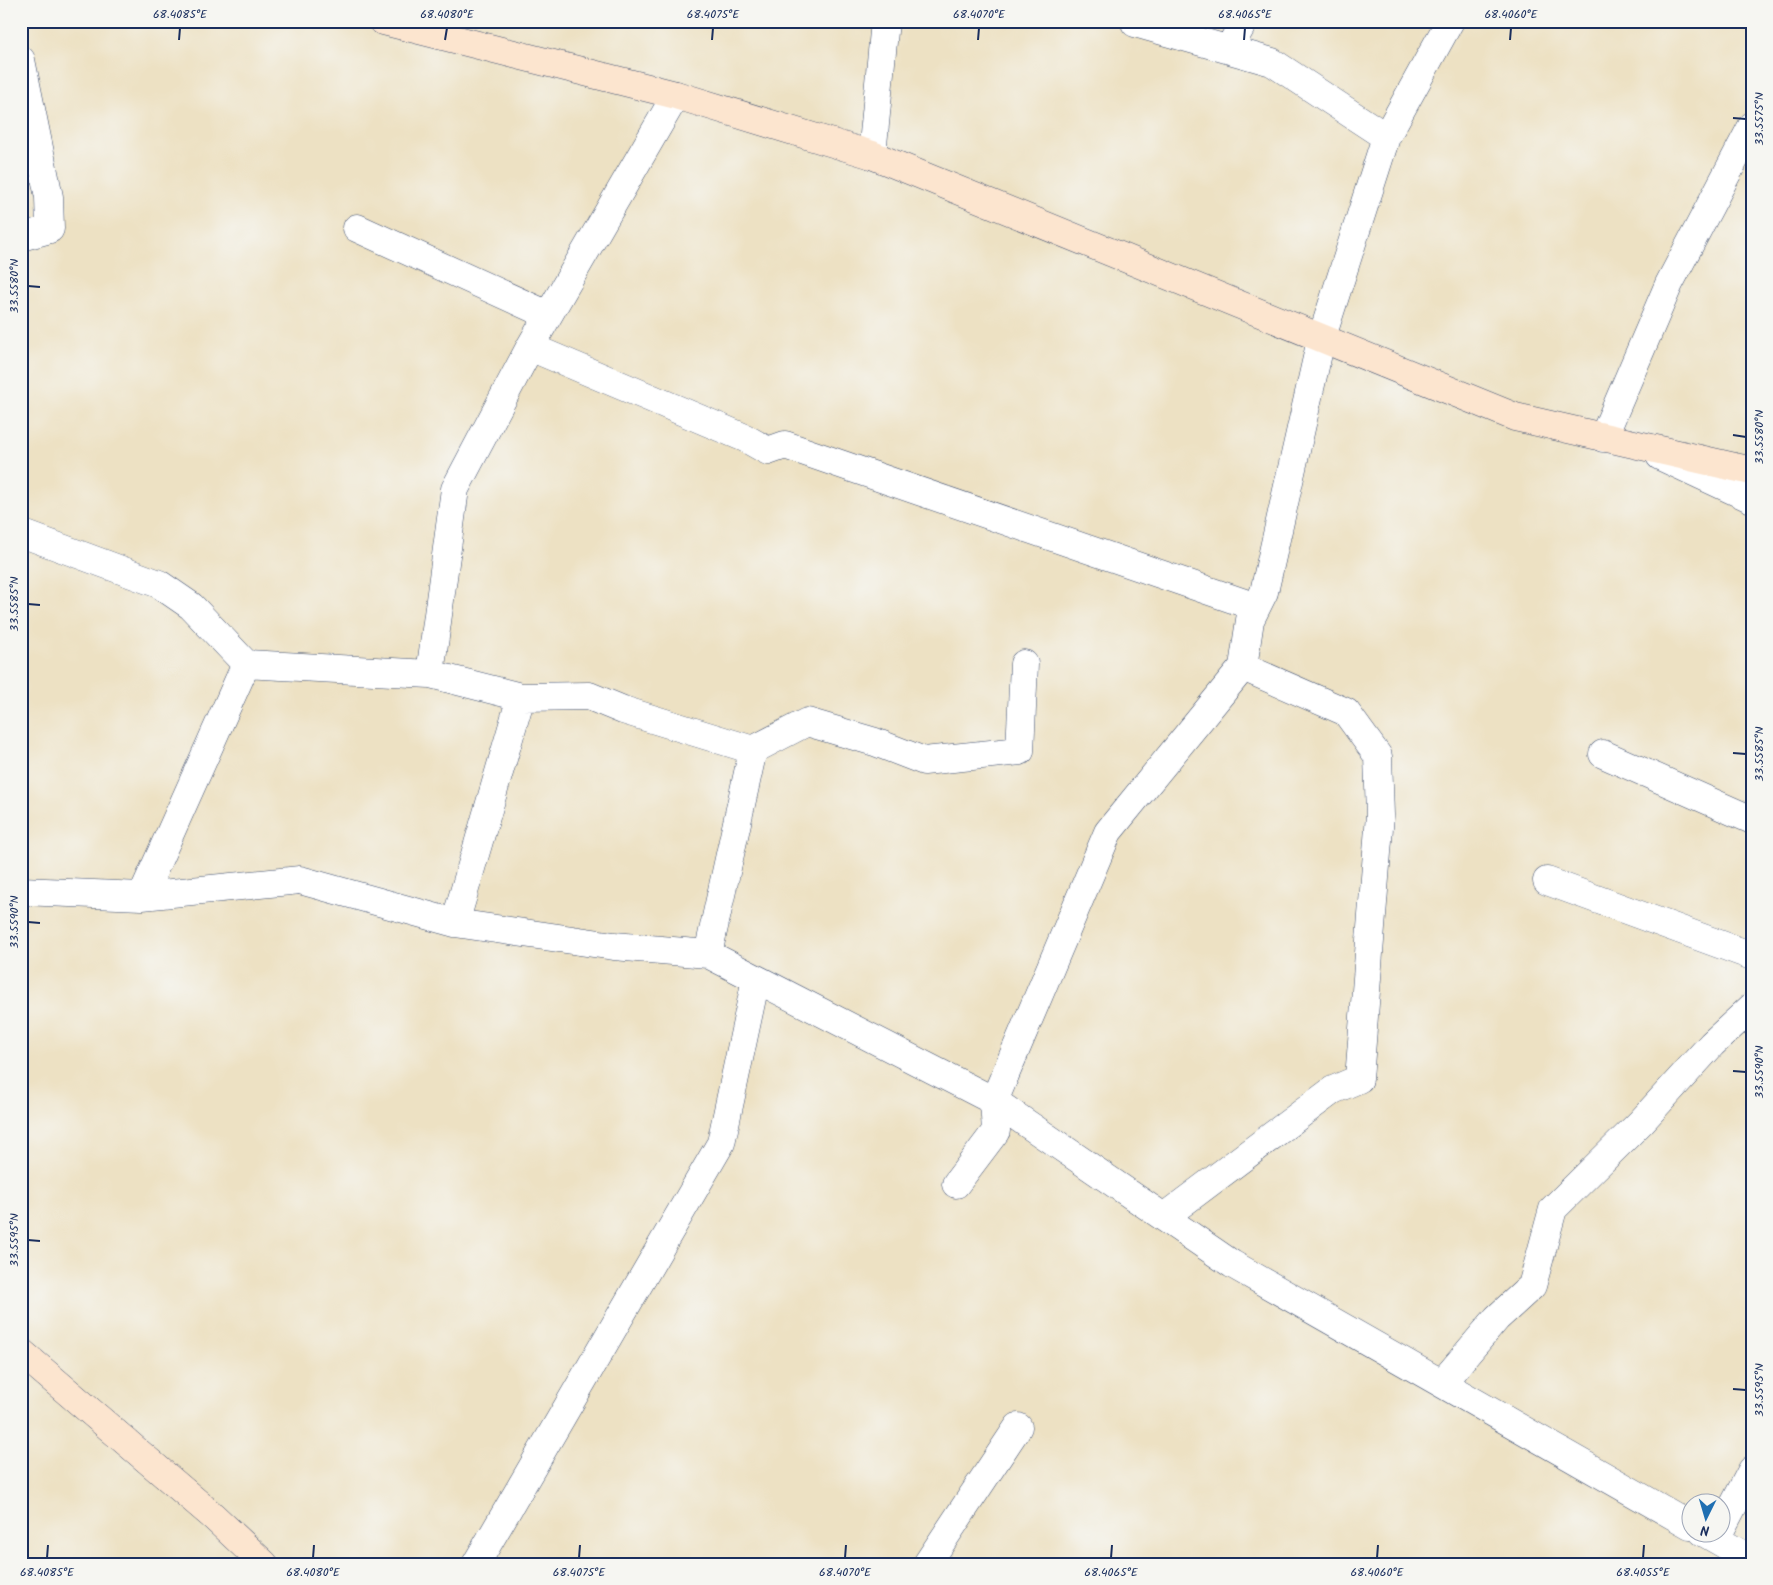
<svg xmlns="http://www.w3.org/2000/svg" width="1773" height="1585" font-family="Kalam,sans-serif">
<rect width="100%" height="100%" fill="#f6f6f2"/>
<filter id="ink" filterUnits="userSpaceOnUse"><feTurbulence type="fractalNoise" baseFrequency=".02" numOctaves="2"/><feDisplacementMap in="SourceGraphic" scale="10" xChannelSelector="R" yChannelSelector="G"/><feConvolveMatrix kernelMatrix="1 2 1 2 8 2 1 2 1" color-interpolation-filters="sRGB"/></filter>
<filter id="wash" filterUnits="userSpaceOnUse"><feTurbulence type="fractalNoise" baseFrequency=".0096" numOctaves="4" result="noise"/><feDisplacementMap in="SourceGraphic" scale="20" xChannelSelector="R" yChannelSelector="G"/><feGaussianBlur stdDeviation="1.12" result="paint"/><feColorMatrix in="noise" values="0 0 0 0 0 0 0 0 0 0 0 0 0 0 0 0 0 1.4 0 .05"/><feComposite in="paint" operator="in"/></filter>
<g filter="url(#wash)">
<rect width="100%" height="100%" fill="#ede1c3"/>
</g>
<g filter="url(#ink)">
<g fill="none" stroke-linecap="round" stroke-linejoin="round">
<defs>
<path id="street" d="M1135 23 1272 62 1386 137
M1229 49 1244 21
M21 60 49 197 50 229 21 237
M872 155 885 21
M357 228 548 315
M530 347 745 438 768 451 785 445 1256 607
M1603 438 1669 284 1752 126
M1660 456 1752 499
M21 533 159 584 191 606 246 664
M430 674 455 489 530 347 676 95
M1603 754 1752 820
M1547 881 1752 956
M21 891 142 896 300 880 455 923 614 946 708 954 994 1101 1232 1264 1690 1525
M142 896 246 664 430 674 521 697 589 696 623 710 753 750 807 722 875 742 924 761 1020 751 1024 664
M455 923 521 697
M708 954 753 750
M956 1184 996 1131 994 1101 1108 832 1243 667 1250 620 1264 592 1321 340 1386 137 1450 21
M1164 1217 1333 1090 1359 1079 1380 815 1378 756 1346 712 1243 667
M1442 1383 1497 1318 1532 1286 1553 1209 1641 1122 1712 1044 1752 1007
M1720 1531 1752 1470
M1703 1532 1752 1560
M476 1564 721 1143 756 979
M927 1564 1018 1427"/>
<path id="secondary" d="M383 21 676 95 872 155 1515 417 1752 471
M21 1352 214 1517 264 1564"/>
</defs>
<!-- street casing -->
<use href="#street" stroke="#3a4a6d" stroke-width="29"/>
<!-- secondary casing -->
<use href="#secondary" stroke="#3a4a6d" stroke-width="29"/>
<!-- street -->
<use href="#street" stroke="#fff" stroke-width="28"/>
<!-- secondary -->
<use href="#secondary" stroke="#fce5cf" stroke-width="28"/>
</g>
</g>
<!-- ticks -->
<path fill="none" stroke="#1b2f5e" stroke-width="2" d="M179 40 180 28M445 40 447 28M712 40 713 28M978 40 979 28M1244 40 1245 28M1510 40 1511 28M1733 118 1746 119M28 286 40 287M1733 435 1746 437M28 604 40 605M1733 753 1746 754M28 922 40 923M1733 1071 1746 1072M28 1240 40 1241M1733 1389 1746 1390M47 1558 48 1545M313 1558 314 1545M579 1558 580 1545M845 1558 846 1545M1111 1558 1112 1545M1377 1558 1378 1545M1643 1558 1644 1545"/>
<!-- margin -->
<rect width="1773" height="1585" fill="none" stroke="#f6f6f2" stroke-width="55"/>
<!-- north arrow -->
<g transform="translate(1706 1518) rotate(185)"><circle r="24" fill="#f6f6f2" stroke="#9ea6b7"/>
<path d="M0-4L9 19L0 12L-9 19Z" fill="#1f6fb2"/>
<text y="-8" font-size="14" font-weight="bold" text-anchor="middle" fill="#1b2f5e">N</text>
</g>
<rect x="28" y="28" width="1718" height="1530" fill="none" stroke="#1b2f5e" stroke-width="2"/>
<g font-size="12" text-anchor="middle" fill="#1b2f5e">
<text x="180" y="18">68.4085°E</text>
<text x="447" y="18">68.4080°E</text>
<text x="713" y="18">68.4075°E</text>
<text x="979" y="18">68.4070°E</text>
<text x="1245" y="18">68.4065°E</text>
<text x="1511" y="18">68.4060°E</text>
<text transform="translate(1759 119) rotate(-90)" y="4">33.5575°N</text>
<text transform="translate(14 286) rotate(-90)" y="4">33.5580°N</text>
<text transform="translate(1759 437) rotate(-90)" y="4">33.5580°N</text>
<text transform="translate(14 604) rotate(-90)" y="4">33.5585°N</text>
<text transform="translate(1759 754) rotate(-90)" y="4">33.5585°N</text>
<text transform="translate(14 922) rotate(-90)" y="4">33.5590°N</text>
<text transform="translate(1759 1072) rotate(-90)" y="4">33.5590°N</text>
<text transform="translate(14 1240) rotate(-90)" y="4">33.5595°N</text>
<text transform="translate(1759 1390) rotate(-90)" y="4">33.5595°N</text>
<text x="47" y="1576">68.4085°E</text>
<text x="313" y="1576">68.4080°E</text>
<text x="579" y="1576">68.4075°E</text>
<text x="845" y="1576">68.4070°E</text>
<text x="1111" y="1576">68.4065°E</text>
<text x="1377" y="1576">68.4060°E</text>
<text x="1643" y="1576">68.4055°E</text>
</g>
</svg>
